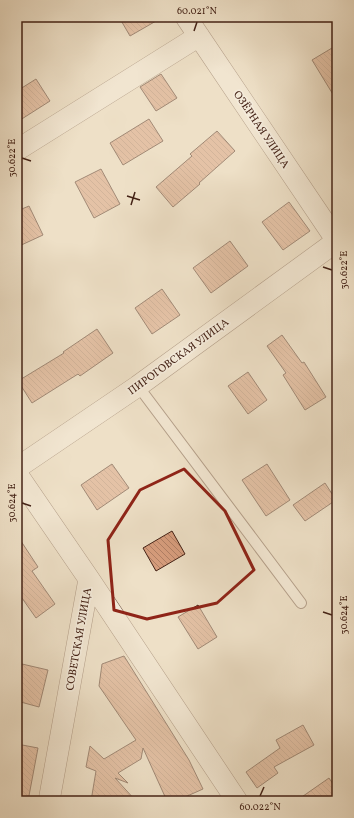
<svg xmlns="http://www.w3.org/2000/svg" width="354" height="818" font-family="Vollkorn,serif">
<defs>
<pattern id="building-back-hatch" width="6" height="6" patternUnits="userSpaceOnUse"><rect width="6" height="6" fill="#d89e7e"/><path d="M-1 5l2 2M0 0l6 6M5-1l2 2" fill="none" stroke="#b18066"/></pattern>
</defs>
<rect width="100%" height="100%" fill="#eee0c7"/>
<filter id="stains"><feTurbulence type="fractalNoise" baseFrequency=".005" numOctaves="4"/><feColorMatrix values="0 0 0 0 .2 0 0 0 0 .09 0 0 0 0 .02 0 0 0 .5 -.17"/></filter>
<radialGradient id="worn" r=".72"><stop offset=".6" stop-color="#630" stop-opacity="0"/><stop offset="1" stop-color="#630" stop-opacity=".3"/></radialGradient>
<!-- building -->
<path fill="url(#building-back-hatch)" stroke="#442216" d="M119 17H163L130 36Z
M337 45V101L312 60Z
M161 74 177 98 156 111 140 87Z
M36 79 50 101 17 122V91Z
M149 119 163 141 123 165 110 143Z
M217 131 235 151 199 183 200 184 173 207 156 187 192 156 190 154Z
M101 169 120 204 94 218 75 182Z
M289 202 310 231 283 250 262 222Z
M29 206 43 235 17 247V211Z
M230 241 248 266 211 293 193 268Z
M162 289 180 315 152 334 135 308Z
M97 329 113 353 80 376 78 374 32 403 18 381 64 353 63 352Z
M282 335 302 363 304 362 326 397 305 410 283 375 286 373 267 346Z
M248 372 267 400 248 414 228 386Z
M112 464 129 488 97 510 81 485Z
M267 464 290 500 266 516 242 480Z
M325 483 336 500 305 521 293 505Z
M172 531 185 554 156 571 143 548Z
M17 535 38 567 32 571 55 604 36 618 17 591Z
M198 605 217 637 198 649 178 617Z
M124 656 189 760 203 789 176 801H167L143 748 141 759 118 773 128 783 115 778 136 801H91L96 771 86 767 90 746 104 759 136 740 99 686 102 664Z
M22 664 48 670 39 707 17 701V683Z
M303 725 314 745 274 767 278 773 257 788 246 772 280 748 276 740Z
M17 744 38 748 28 801H17Z
M329 778 337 790V801H296Z"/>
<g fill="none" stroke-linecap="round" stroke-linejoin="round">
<defs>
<path id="service" d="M138 386 301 603"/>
<path id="minor" d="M186 17 337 241
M17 150 199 36
M17 468 138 386 337 241
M17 474 89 579 237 801
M49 801 89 579"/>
</defs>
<!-- service casing -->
<use href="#service" stroke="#6e5242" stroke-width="12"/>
<!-- minor casing -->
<use href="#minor" stroke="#6e5242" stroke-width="22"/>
<!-- service -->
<use href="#service" stroke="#f4ebdb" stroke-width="10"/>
<!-- minor -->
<use href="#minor" stroke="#f4ebdb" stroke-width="21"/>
</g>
<!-- marked area -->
<path d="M0 0H354V818H0ZM184 469 225 511 254 570 217 603 147 619 114 610 108 540 140 490Z" fill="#eee0c7" fill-opacity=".55" fill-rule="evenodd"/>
<path fill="none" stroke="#8f2418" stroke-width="3" stroke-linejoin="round" d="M184 469 225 511 254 570 217 603 147 619 114 610 108 540 140 490Z"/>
<!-- ticks -->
<path fill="none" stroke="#442216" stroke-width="1.5" d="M194 31 197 22M22 158 31 161M127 196 140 200M131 205 135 192M323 267 332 270M22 503 31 506M323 612 332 615M260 796 264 787"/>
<g text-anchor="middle" stroke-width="3.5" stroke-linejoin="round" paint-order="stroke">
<!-- street labels -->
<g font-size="11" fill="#442216" stroke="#f4ebdb">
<text transform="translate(262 129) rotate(56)" y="4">ОЗЁРНАЯ УЛИЦА</text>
<text transform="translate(178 356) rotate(-36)" y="4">ПИРОГОВСКАЯ УЛИЦА</text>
<text transform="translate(78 639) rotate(-80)" y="4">СОВЕТСКАЯ УЛИЦА</text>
</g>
</g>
<!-- margin -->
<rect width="354" height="818" fill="none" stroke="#eee0c7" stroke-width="44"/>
<rect x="22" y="22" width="310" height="774" fill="none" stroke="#442216" stroke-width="1.5"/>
<g font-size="10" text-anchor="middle" fill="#442216">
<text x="197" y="14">60.021°N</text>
<text transform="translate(11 158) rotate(-90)" y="4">30.622°E</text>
<text transform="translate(343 270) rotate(-90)" y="4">30.622°E</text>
<text transform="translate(11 503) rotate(-90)" y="4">30.624°E</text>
<text transform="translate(343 615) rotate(-90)" y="4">30.624°E</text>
<text x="260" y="810">60.022°N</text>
</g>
<rect width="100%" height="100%" filter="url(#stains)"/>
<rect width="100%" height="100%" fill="url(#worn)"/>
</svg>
